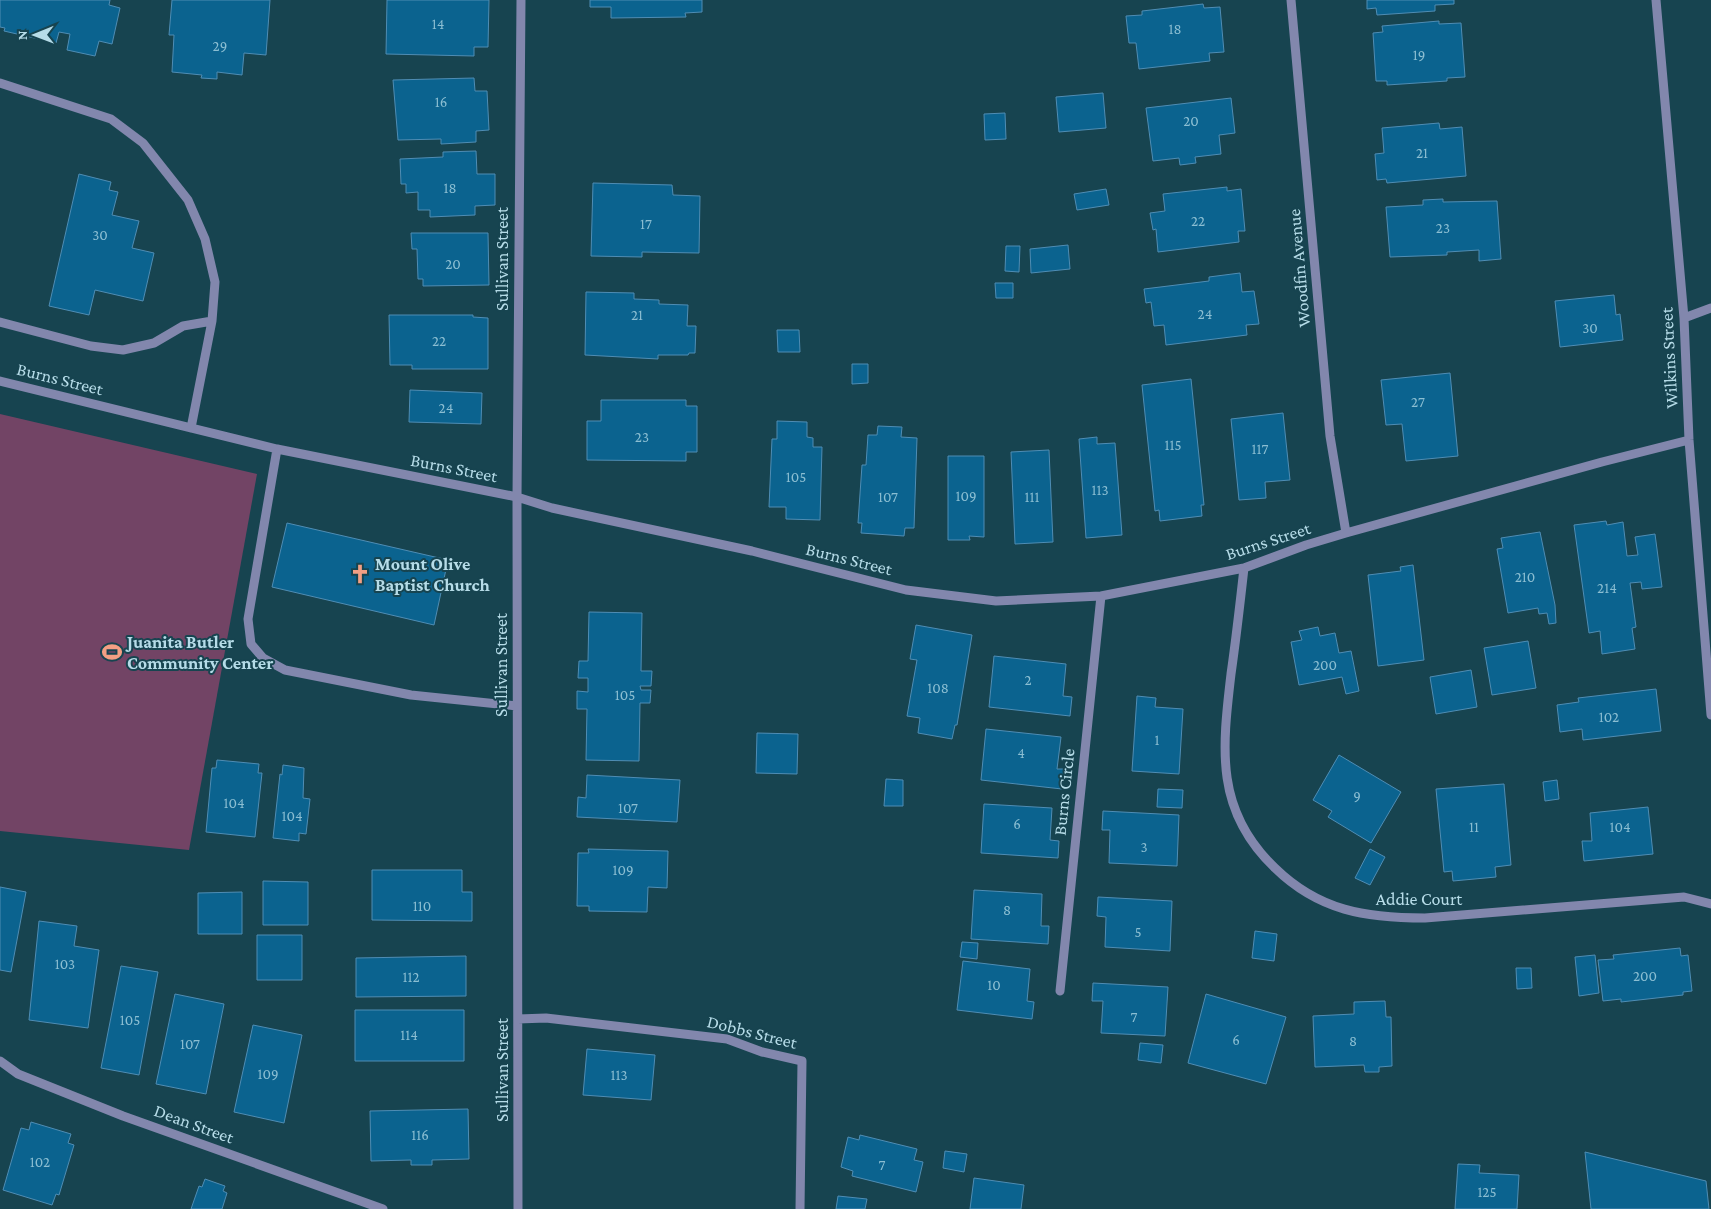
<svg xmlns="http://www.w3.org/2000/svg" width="1711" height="1209" font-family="'Crimson Pro',serif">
<rect width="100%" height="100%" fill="#174450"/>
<!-- green -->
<path fill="#724465" d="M0 414 257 474 189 850 0 831Z"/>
<!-- building -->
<path fill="#0b638f" stroke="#4f8db4" d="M0 0H110L109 5 120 8 112 44 99 41 95 56 67 50 70 34 59 32 56 43 4 31 5 28 0 27Z
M172 0H270L266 55 244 53 242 75 217 72V79L201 78 202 75 172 72 174 35H169Z
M387 0H489L488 47H474V56L386 54Z
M590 0H702V12L685 13 686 17 611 18V7H590Z
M1367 0H1454V4L1435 5V11L1377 15 1376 8 1367 9Z
M1203 4 1204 8 1220 7 1224 52 1209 53 1210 61 1139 69 1136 43H1129L1126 16 1142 15V11Z
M1439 21V24L1461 23 1465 77 1447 78V81L1387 85V81H1376L1373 33 1383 32 1382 26Z
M474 78 475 91H487L489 130 476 131V142L441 144V139L398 140 393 80Z
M1103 93 1106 128 1059 132 1056 97Z
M1231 98 1235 133 1219 135 1221 154 1195 157 1196 163 1180 165 1179 158 1153 161 1146 108Z
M1005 113 1006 139 985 140 984 114Z
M1439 123 1440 129 1462 127 1466 176 1387 183 1386 179 1377 180 1375 154 1384 153 1382 128Z
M476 151 477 174H495V205L475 206V215L430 217V210H418V192L406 193V184H401L400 159 443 157V152Z
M79 174 111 182 109 190 118 192 112 215 139 221 132 248 154 253 143 301 95 290 89 315 49 306Z
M593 183 672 185 673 195 700 196 699 253 642 252V257L591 256Z
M1227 187V191L1241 189 1245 231H1238L1239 242 1158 252 1156 229 1153 230 1150 213 1165 211 1163 194Z
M1106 189 1109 205 1077 210 1074 194Z
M1443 199V202L1497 201 1501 259 1479 261V250L1447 252V255L1390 257 1386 207 1423 205V200Z
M411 233H488L489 285 423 286V279H418L417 249H412Z
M1068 245 1070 269 1031 273 1030 249Z
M1006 246H1020L1019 272 1005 271Z
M1240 273 1242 292 1254 291 1259 324 1246 325 1247 335 1166 345 1164 325 1154 326 1151 302 1146 303 1144 289 1209 281V277Z
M995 283H1013V298H996Z
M586 292 634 293V299L659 300V304L688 305 687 326H696L695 353H689L688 355H658V359L585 355Z
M1614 295 1616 315 1620 314 1623 340 1560 347 1555 301Z
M389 315H473V317L488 318V369H412V365H390Z
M777 330H799L800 352H778Z
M852 364H868V383L852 384Z
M1450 373 1458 456 1406 461 1402 424 1386 425 1381 380Z
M1191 379 1204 505H1201L1202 516 1160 521 1159 510 1155 511 1142 385Z
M410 390 482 393 481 424 409 422Z
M601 400H686V406H697V452H686V461L587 460V421H601Z
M1283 413 1290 480 1265 482 1266 498 1239 500 1231 419Z
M777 421 807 422V437L813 438V447H822L820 520 786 519V507H769L772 439H777Z
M878 426 902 427 901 437 917 438 914 528H905L904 536 861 533 862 523H858L862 465H866L868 435H877Z
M1097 437V444L1115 443 1122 535 1086 538 1079 439Z
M1049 450 1053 542 1015 544 1011 452Z
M948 456H984V537L969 536 970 540H948Z
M1606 521 1607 525 1623 522 1627 556 1638 555 1635 537 1655 534 1662 587 1642 589 1641 582 1630 583 1636 627 1632 628 1635 649 1602 654 1600 631 1589 633 1574 525Z
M287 523 448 560 434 625 272 587Z
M1540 532 1555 605 1556 623 1549 624 1547 613 1539 614 1538 608 1508 613 1497 549 1503 548 1501 538Z
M1413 565 1424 660 1378 666 1368 575 1401 571 1400 567Z
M589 612 642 613 641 671H652L651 686H640L641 690H651L650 703H640L639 761 586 760 587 709H577V691L588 692V678H578L579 661H588Z
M916 625 972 635 957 725H955L952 739 918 733 920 718 907 716 917 660 910 659Z
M1318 627 1320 636 1335 633 1339 653 1351 651 1359 691 1346 694 1342 677 1299 685 1291 642 1302 640 1299 631Z
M1528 641 1536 688 1492 695 1484 648Z
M994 656 1066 664 1063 696 1072 697 1070 716 989 707Z
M1471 670 1477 707 1436 714 1430 677Z
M1656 689 1661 731 1583 740 1582 729 1560 732 1557 705 1579 702 1578 698Z
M1137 696 1156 698 1155 707 1183 709 1179 774 1132 771Z
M986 729 1061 737 1057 769H1064L1062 789 981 780Z
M757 733 798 734 797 774 756 773Z
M1339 755 1401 792 1371 843 1328 817 1332 811 1313 800Z
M217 760 259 764 258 773H262L255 837 206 832 212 768H216Z
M283 765 304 768 303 798 310 799 306 834 299 833V841L273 838 280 774 282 775Z
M587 775 680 780 677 822 577 817 578 797 586 798Z
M886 779 903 780V806H884Z
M1557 780 1559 799 1545 801 1543 782Z
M1504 784 1511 865 1495 867 1496 877 1453 881 1452 871 1444 872 1436 789Z
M1158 789 1183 790 1182 808 1157 807Z
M984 804 1052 808 1050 840 1059 841 1058 858 981 853Z
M1648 807 1653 854 1584 861 1582 841H1592L1590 813Z
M1103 811 1179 815 1177 866 1109 863 1110 830H1102Z
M588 849 668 851 667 888 648 887 647 912 589 911V906H577L578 853H589Z
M1370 849 1385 857 1370 885 1355 878Z
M372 870H462V892H472V921L372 920Z
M263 881 308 882V925H263Z
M0 887 26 892 11 972 0 970Z
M974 890 1042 894 1041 926H1049L1048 944 971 939Z
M242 892V934H198V893Z
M1098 897 1172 901 1170 951 1105 947 1106 917 1097 916Z
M39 921 77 926 74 946 99 950 88 1028 29 1020Z
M1255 931 1277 934 1274 961 1252 958Z
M257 935H302V980H257Z
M962 942 978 943 977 959 960 957Z
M1680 948 1681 956 1688 955 1692 991 1683 992V995L1621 1002V999L1603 1001 1598 960 1614 959 1613 955Z
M1595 955 1599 993 1579 996 1575 957Z
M466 956V996L356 997V958Z
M963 961 1030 969 1027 1001 1034 1002 1032 1019 957 1010Z
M121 966 158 972 139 1075 101 1068Z
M1516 968H1531L1532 988 1517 989Z
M1093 983 1168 987 1165 1036 1101 1033 1103 1001H1092Z
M175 994 224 1004 206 1094 156 1084Z
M1206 994 1286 1017 1266 1084 1188 1063Z
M1385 1001 1386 1017H1391L1392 1066 1379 1067V1072H1365L1364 1065 1315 1067 1313 1016 1354 1014V1002Z
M355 1010H464V1061H355Z
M253 1025 302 1035 284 1123 234 1112Z
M1140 1043 1163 1045 1161 1063 1138 1060Z
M587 1049 655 1055 651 1100 583 1095Z
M468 1109 469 1159 432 1160V1165H411V1160L371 1161 370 1111Z
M31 1122 71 1134 68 1143 74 1145 59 1195 56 1194 52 1205 3 1190 21 1128 29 1130Z
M860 1135 917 1149 914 1160 923 1162 916 1192 852 1176 853 1171 841 1167 848 1137 859 1140Z
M945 1151 967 1154 964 1172 943 1168Z
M1585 1152 1706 1181 1709 1209H1591Z
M1458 1164 1480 1165 1479 1173 1519 1175 1517 1209H1455Z
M974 1178 1024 1185 1021 1209H970Z
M205 1179 225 1186 223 1191 227 1193 222 1209H191L199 1186 202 1187Z
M838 1196 867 1199 865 1209H836Z"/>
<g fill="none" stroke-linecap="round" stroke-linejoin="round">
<!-- minor -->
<path stroke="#8287ad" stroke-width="9" d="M1291 0 1330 436 1346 533
M1656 0 1684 318 1689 440 1711 715
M0 83 111 119 143 143 188 200 205 239 215 282 212 321 191 428
M1684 318 1711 308
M0 322 91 346 123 350 154 343 183 326 212 321
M0 381 277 449 517 497 552 508 752 551 906 590 996 601 1101 596 1244 568 1306 545 1346 533 1602 462 1689 440
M277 449 248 619 251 644 263 658 285 670 411 695 517 706
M1244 568C1240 604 1236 639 1231 674 1222 750 1215 811 1275 868 1319 911 1366 918 1425 918L1684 897 1711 904
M1060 991 1101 596
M518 1019 546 1018 727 1039 762 1052 802 1061 800 1209
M0 1061 18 1074 123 1116 383 1209
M518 1209 517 497 521 0"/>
</g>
<!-- icons -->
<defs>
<symbol id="church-bare" viewBox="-9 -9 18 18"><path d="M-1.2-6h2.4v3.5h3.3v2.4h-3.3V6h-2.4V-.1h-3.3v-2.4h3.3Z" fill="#f39f84" stroke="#174450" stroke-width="2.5" paint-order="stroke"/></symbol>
<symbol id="stadium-bare" viewBox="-9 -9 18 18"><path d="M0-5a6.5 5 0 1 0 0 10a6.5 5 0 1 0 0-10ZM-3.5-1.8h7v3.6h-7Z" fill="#f39f84" stroke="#174450" stroke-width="2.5" paint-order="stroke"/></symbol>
</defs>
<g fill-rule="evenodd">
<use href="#church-bare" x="346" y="560" width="28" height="28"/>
<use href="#stadium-bare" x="98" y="638" width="28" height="28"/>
</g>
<g text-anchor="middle" stroke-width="4" stroke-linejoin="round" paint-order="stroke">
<!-- number labels -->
<g font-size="15" fill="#8bbed2">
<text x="438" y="29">14</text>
<text x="1175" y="34">18</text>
<text x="220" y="51">29</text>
<text x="1419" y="60">19</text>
<text x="441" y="107">16</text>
<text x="1191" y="126">20</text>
<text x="1422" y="158">21</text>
<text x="450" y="193">18</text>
<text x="1198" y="226">22</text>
<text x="646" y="229">17</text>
<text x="1443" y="233">23</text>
<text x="100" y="240">30</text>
<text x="453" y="269">20</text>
<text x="1205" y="319">24</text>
<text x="637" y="320">21</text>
<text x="1590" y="333">30</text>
<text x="439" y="346">22</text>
<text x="1418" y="407">27</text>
<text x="446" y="413">24</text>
<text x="642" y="442">23</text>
<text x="1173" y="450">115</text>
<text x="1260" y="454">117</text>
<text x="796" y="482">105</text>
<text x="1100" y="495">113</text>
<text x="966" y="501">109</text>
<text x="888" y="502">107</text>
<text x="1032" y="502">111</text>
<text x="1525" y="582">210</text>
<text x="1607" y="593">214</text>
<text x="1325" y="670">200</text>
<text x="1028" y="685">2</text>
<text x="938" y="693">108</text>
<text x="625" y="700">105</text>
<text x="1609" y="722">102</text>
<text x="1157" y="745">1</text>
<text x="1021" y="758">4</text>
<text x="1357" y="801">9</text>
<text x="234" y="808">104</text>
<text x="628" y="813">107</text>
<text x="292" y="821">104</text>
<text x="1017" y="829">6</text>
<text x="1474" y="832">11</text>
<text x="1620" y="832">104</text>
<text x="1144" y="852">3</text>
<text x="623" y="875">109</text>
<text x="422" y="911">110</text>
<text x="1007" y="915">8</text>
<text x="1138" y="937">5</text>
<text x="65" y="969">103</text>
<text x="1645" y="981">200</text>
<text x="411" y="982">112</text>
<text x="994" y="990">10</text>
<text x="1134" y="1022">7</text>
<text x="130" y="1025">105</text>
<text x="409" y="1040">114</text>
<text x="1236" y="1045">6</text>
<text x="1353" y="1046">8</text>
<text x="190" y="1049">107</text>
<text x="268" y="1079">109</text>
<text x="619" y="1080">113</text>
<text x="420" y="1140">116</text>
<text x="40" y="1167">102</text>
<text x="882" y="1170">7</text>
<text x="1487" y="1197">125</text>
</g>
<!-- street labels -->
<g font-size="18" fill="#b6dce8" stroke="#174450">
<text transform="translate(502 259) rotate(-90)" y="6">Sullivan Street</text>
<text transform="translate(1299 268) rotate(-95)" y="6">Woodfin Avenue</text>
<text transform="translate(1669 358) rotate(-93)" y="6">Wilkins Street</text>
<text transform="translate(60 379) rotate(14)" y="6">Burns Street</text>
<text transform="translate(454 468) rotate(11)" y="6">Burns Street</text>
<text transform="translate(1268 541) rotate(-18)" y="6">Burns Street</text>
<text transform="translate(849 559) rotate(14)" y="6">Burns Street</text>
<text transform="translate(501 665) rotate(-90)" y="6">Sullivan Street</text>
<text transform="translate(1064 792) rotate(-84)" y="6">Burns Circle</text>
<text x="1419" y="905">Addie Court</text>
<text transform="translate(752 1032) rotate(14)" y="6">Dobbs Street</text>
<text transform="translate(502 1070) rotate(-90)" y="6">Sullivan Street</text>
<text transform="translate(194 1124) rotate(20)" y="6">Dean Street</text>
</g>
<!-- poi labels -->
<g font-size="18" font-weight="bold" fill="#b6dce8" stroke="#174450" text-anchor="start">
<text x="375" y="570">Mount Olive<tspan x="375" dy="21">Baptist Church</tspan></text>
<text x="127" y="648">Juanita Butler<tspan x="127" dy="21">Community Center</tspan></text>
</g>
</g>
<!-- north arrow -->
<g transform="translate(35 35) rotate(269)" stroke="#174450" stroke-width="4" paint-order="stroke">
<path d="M0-4L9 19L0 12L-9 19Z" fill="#b6dce8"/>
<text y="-8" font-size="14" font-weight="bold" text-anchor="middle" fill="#b6dce8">N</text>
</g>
</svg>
